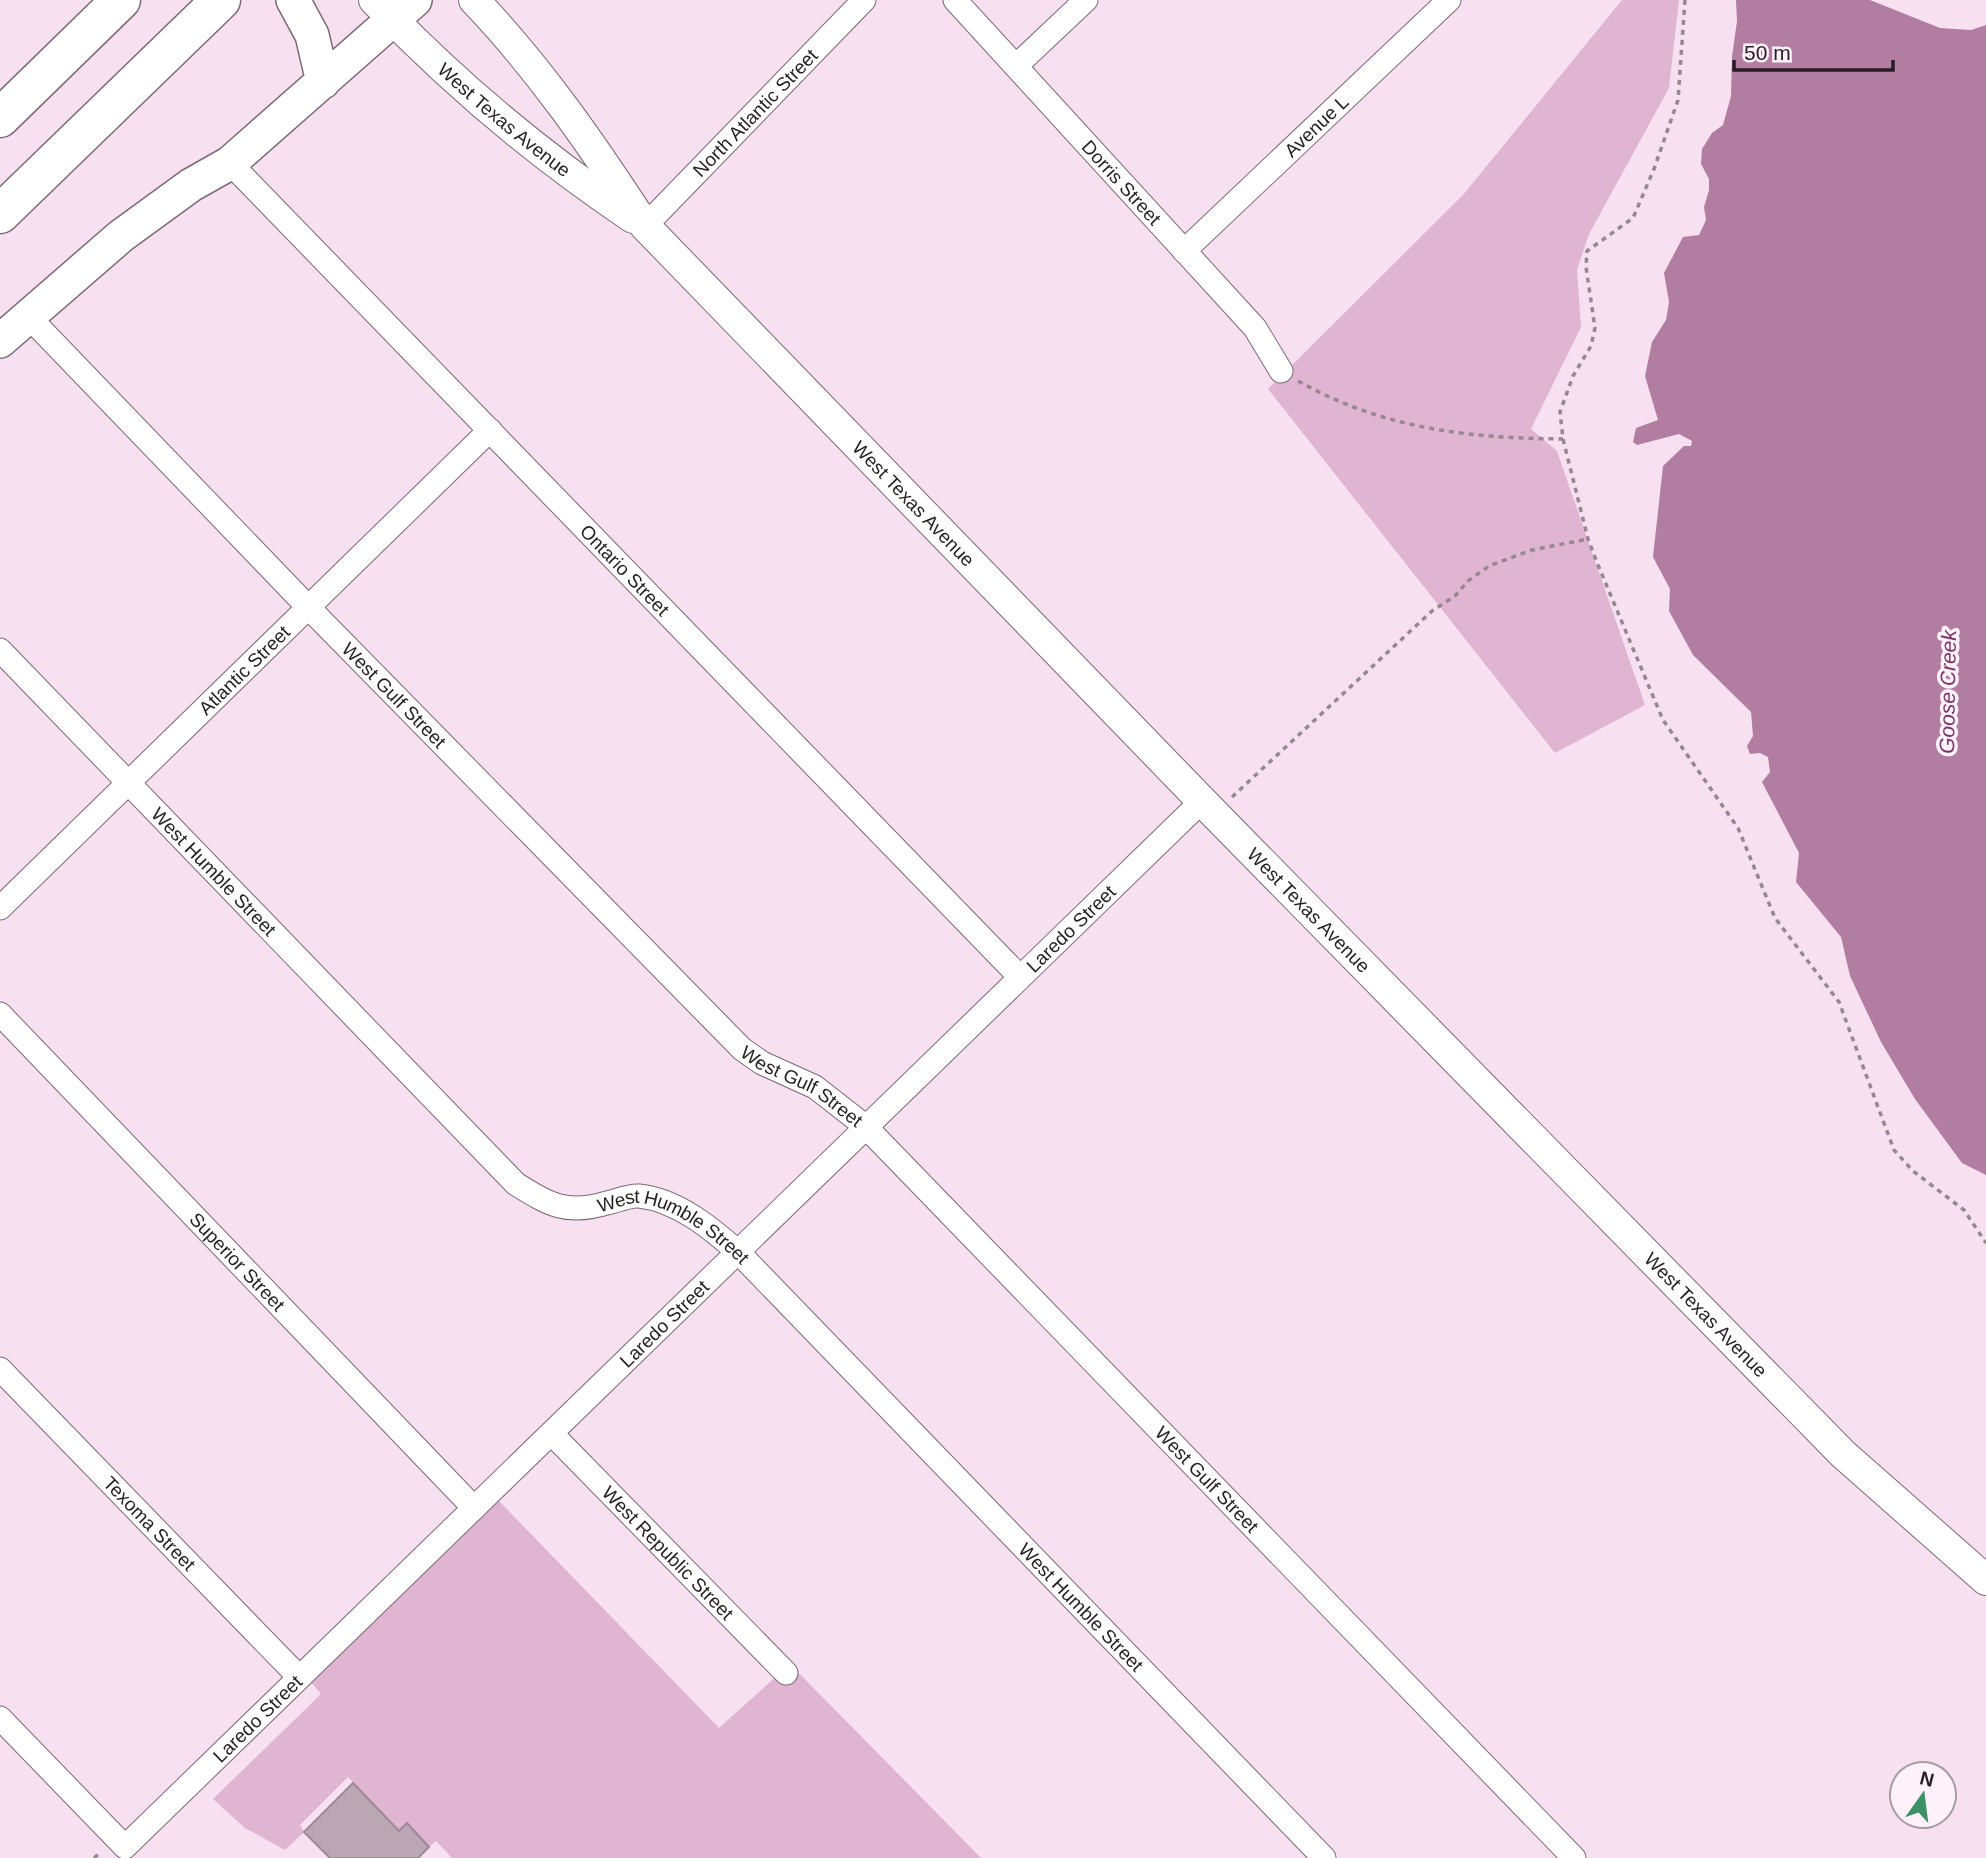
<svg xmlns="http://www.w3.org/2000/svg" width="1986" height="1858" font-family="Helvetica,sans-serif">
<rect width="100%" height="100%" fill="#f7e0ef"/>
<!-- green -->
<path fill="#dfb5d1" d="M1622 0H1679L1669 88 1589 234 1577 270 1581 327 1531 429 1557 451 1645 705 1555 753 1268 389 1463 195Z
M499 1501 719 1728 790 1664 981 1858H452L436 1841 429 1847 407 1824 399 1831 348 1777 300 1825 304 1832 285 1850 245 1828 213 1799 321 1694 311 1682Z"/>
<!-- water -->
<path fill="#b17da1" d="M1736 0H1870L1940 28 1971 30 1986 25V1175L1962 1163 1915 1099 1881 1042 1850 976 1841 937 1796 882 1799 853 1762 782 1770 772 1768 757 1760 753 1750 754 1747 746 1753 736 1751 712 1693 655 1669 611 1670 589 1653 557 1663 466 1684 446H1691L1692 441 1679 434 1637 445 1633 442 1636 428 1658 420 1645 376 1652 342 1666 320 1669 302 1664 273 1683 237 1699 235 1706 220 1704 207 1709 190V179L1701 164 1702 149 1712 133 1723 125 1731 96 1732 57 1737 21Z"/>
<!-- building -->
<path fill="#bba6b4" stroke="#9e8a97" stroke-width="2" d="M353 1783 399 1831 407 1823 429 1847 418 1858H330L304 1832Z"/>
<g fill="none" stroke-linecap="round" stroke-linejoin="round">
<defs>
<g id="minor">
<path id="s1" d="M955 0 1255 328 1281 371"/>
<path d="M1016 66 1086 0"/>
<path id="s2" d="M230 163 1020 977"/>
<path id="s3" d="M645 226 864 0"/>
<path id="s4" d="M1184 251 1449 0"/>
<path id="s5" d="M28 316 308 607 742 1049 762 1063 815 1087 865 1126 1574 1858"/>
<path id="s6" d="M0 650 516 1184C550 1205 566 1215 607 1203 617 1201 629 1195 639 1196 677 1200 711 1228 738 1252L1324 1858"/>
<path id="s7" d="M0 908 490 430"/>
<path id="s8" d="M0 1014 474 1508"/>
<path id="s9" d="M0 1369 299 1677"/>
<path id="s10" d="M552 1434 786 1673"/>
<path id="s11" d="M0 1718 125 1847 1202 801"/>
</g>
<g id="tertiary">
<path id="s12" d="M374 0C452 82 539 155 633 218"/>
<path id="s13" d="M474 0C540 69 593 146 645 226L1202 801 1843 1454 1986 1580"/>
</g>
<path id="secondary" d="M293 0 312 35 323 82
M0 341 121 236 191 185 230 163 415 0"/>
<path id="motorway" d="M0 118 121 0
M0 214 221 0"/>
</defs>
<!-- minor casing -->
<use href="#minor" stroke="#7c6976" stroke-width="25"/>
<!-- tertiary casing -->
<use href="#tertiary" stroke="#7c6976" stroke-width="32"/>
<!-- secondary casing -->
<use href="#secondary" stroke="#7c6976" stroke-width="36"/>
<!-- motorway casing -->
<use href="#motorway" stroke="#7c6976" stroke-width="41"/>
<!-- path -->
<path stroke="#978791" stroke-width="3.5" stroke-dasharray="5 5" stroke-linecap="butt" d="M1685 0 1678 100 1654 169 1633 218 1587 251 1586 267 1595 328 1591 346 1573 376 1560 412 1563 439 1588 539 1598 565 1663 720 1738 828 1775 918 1839 1002 1894 1150 1913 1171 1964 1210 1986 1243
M1298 381C1384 429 1467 438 1563 439
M1232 797 1432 611 1455 596 1468 581 1489 566 1532 550 1588 539
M94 1858 101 1852"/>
<!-- minor -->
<use href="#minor" stroke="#fff" stroke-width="23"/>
<!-- tertiary -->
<use href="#tertiary" stroke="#fff" stroke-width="30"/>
<!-- secondary -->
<use href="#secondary" stroke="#fff" stroke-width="33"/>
<!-- motorway -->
<use href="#motorway" stroke="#fff" stroke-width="38"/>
</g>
<g text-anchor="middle" stroke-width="7" stroke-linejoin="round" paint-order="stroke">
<!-- street labels -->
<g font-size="19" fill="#261e23" stroke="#fef1f9">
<text dy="7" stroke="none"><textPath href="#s3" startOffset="158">North Atlantic Street</textPath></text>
<text dy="7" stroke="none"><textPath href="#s12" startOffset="177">West Texas Avenue</textPath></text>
<text dy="7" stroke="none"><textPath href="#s4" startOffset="182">Avenue L</textPath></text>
<text dy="7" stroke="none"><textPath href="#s1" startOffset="247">Dorris Street</textPath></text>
<text dy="7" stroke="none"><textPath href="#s13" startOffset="670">West Texas Avenue</textPath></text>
<text dy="7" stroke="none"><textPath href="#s2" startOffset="567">Ontario Street</textPath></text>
<text dy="7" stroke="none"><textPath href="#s7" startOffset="341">Atlantic Street</textPath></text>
<text dy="7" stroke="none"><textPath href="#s5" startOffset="527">West Gulf Street</textPath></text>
<text dy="7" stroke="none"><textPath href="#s6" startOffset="308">West Humble Street</textPath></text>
<text dy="7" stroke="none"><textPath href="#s13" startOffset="1237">West Texas Avenue</textPath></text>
<text dy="7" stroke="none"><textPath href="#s11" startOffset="1498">Laredo Street</textPath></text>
<text dy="7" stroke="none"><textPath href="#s5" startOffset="1094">West Gulf Street</textPath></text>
<text dy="7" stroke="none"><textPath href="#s6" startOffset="915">West Humble Street</textPath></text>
<text dy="7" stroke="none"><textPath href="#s8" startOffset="343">Superior Street</textPath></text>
<text dy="7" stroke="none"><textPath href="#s13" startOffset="1804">West Texas Avenue</textPath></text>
<text dy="7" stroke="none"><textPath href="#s11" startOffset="931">Laredo Street</textPath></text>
<text dy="7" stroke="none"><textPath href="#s5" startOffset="1661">West Gulf Street</textPath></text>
<text dy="7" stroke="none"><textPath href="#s9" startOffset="215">Texoma Street</textPath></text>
<text dy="7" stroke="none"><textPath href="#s10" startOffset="166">West Republic Street</textPath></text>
<text dy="7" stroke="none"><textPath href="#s6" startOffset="1482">West Humble Street</textPath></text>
<text dy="7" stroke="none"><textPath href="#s11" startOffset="364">Laredo Street</textPath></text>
</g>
<!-- water labels -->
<g font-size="21" font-style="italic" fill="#773666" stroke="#fef1f9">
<text transform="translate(1948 692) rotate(-89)" y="7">Goose Creek</text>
</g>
</g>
<!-- north arrow -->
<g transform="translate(1923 1795) rotate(14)"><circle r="33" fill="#fef1f9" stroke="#a89da3" stroke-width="2"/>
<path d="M0-5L12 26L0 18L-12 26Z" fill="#3b9267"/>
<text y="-10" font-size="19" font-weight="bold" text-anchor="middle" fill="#261e23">N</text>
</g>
<!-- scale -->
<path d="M1734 60v10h159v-10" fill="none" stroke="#261e23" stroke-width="3.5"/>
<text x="1744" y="60" font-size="21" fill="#261e23" stroke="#fef1f9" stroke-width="5" paint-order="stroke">50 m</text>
</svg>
